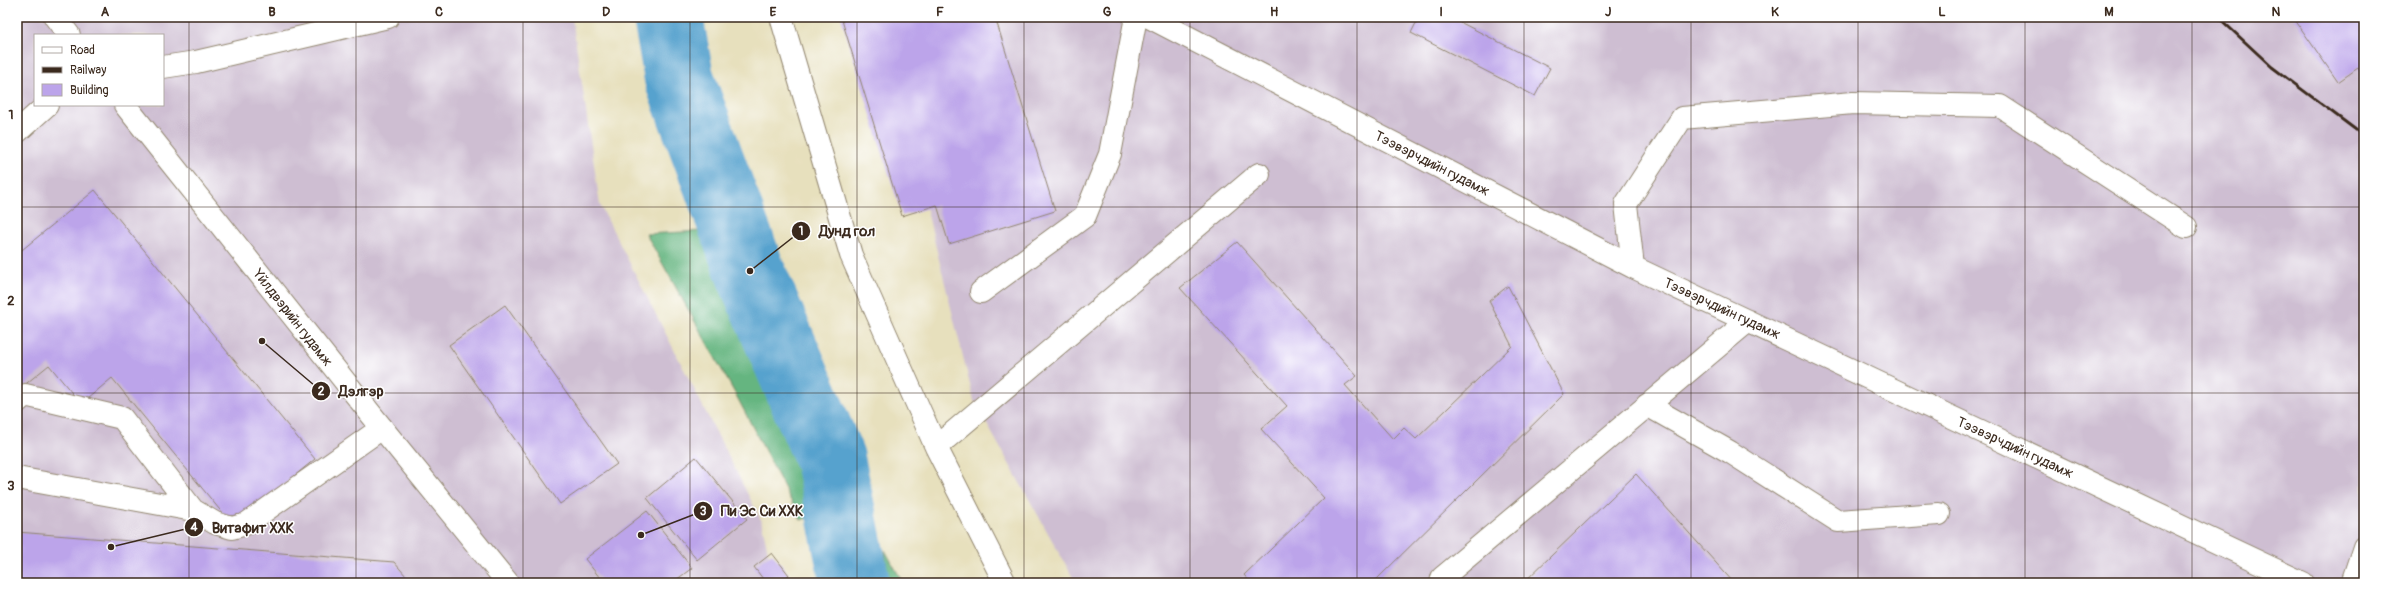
<svg xmlns="http://www.w3.org/2000/svg" width="2381" height="600" font-family="Pangolin,sans-serif">
<rect width="100%" height="100%" fill="#fff"/>
<filter id="ink" filterUnits="userSpaceOnUse"><feTurbulence type="fractalNoise" baseFrequency=".025" numOctaves="2"/><feDisplacementMap in="SourceGraphic" scale="8" xChannelSelector="R" yChannelSelector="G"/><feConvolveMatrix kernelMatrix="1 2 1 2 8 2 1 2 1" color-interpolation-filters="sRGB"/></filter>
<filter id="wash" filterUnits="userSpaceOnUse"><feTurbulence type="fractalNoise" baseFrequency=".012" numOctaves="4" result="noise"/><feDisplacementMap in="SourceGraphic" scale="16" xChannelSelector="R" yChannelSelector="G"/><feGaussianBlur stdDeviation="0.9" result="paint"/><feColorMatrix in="noise" values="0 0 0 0 0 0 0 0 0 0 0 0 0 0 0 0 0 1.4 0 .05"/><feComposite in="paint" operator="in"/></filter>
<g filter="url(#wash)">
<rect width="100%" height="100%" fill="#e7e0bd"/>
<!-- industrial -->
<path fill="#cebed2" fill-rule="evenodd" d="M17 17H572L600 205 761 520 775 583H17ZM35 35H163V105H35Z
M879 17H2364V583H1076L974 401Z"/>
<!-- forest -->
<path fill="#65b580" stroke="#50704f" d="M702 231 778 371 827 511 801 520 737 397 646 234Z
M885 550 903 583H888Z"/>
<g fill="none" stroke-linecap="round" stroke-linejoin="round">
<!-- river -->
<path stroke="#56a2ce" stroke-width="70" d="M668 17 679 78 750 271 830 459 855 583"/>
</g>
<g id="blocks">
<!-- building -->
<path fill="#bca4ea" d="M841 17H995L1055 211 949 244 937 205 902 216Z
M1419 17H1450L1550 68 1535 96 1411 33Z
M2293 17H2364V77L2358 68 2338 82Z
M95 190 315 459 233 526 112 378 81 404 49 365 17 391V254Z
M1237 242 1357 376 1345 385 1393 439 1404 428 1416 439 1512 346 1489 301 1508 286 1564 394 1373 583H1251L1244 575 1324 498 1261 429 1287 406 1180 288Z
M505 305 617 464 560 504 449 345Z
M696 457 747 519 697 560 647 498Z
M1636 474 1734 583H1523Z
M647 511 692 568 672 583H604L585 559Z
M17 532 394 562 412 583H17Z
M772 553 789 575 779 583H766L754 567Z"/>
</g>
</g>
<g filter="url(#ink)">
<use href="#blocks" fill-opacity="0" stroke="#91856e" stroke-width="1"/>
<g fill="none" stroke-linecap="round" stroke-linejoin="round">
<defs>
<path id="minor" d="M781 17 851 255 936 447 1005 583
M1149 17 1633 267 2303 583
M163 67 196 62 388 17
M17 132 47 105
M1633 267 1626 204 1682 118 1853 103 2000 106 2186 227
M981 292 1085 216 1110 154 1136 17
M17 402 25 395 122 418 193 510 215 523 232 528 246 524 382 428
M1647 405 1730 452 1838 521 1939 514
M936 447 1259 174
M17 478 193 510
M1441 583 1442 578 1748 321
M2352 583 2364 547"/>
<path id="major" d="M55 17 69 35
M125 105 382 428 508 583"/>
</defs>
<!-- minor casing -->
<use href="#minor" stroke="#91856e" stroke-width="24"/>
<!-- major casing -->
<use href="#major" stroke="#91856e" stroke-width="24"/>
<!-- minor -->
<use href="#minor" stroke="#fff" stroke-width="22"/>
<!-- major -->
<use href="#major" stroke="#fff" stroke-width="22"/>
<!-- rail -->
<path stroke="#3b2a1e" stroke-width="3" d="M2218 17 2272 67 2364 136"/>
</g>
</g>
<!-- grid -->
<path fill="none" stroke="#3b2a1e" stroke-width="1" stroke-opacity="0.55" d="M189 17V583M356 17V583M523 17V583M690 17V583M857 17V583M1024 17V583M1190 17V583M1357 17V583M1524 17V583M1691 17V583M1858 17V583M2025 17V583M2192 17V583M17 207H2364M17 393H2364"/>
<g text-anchor="middle" stroke-width="3" stroke-linejoin="round" paint-order="stroke">
<!-- street labels -->
<g font-size="14" fill="#3b2a1e" stroke="#fff">
<text transform="translate(1432 163) rotate(27)" y="5">Тээвэрчдийн гудамж</text>
<text transform="translate(1722 308) rotate(25)" y="5">Тээвэрчдийн гудамж</text>
<text transform="translate(293 317) rotate(52)" y="5">Yйлдвэрийн гудамж</text>
<text transform="translate(2015 447) rotate(25)" y="5">Тээвэрчдийн гудамж</text>
</g>
</g>
<!-- callouts -->
<path fill="none" stroke="#3b2a1e" stroke-width="1.5" d="M750 271L801 231M262 341L321 391M641 535L703 511M111 547L194 527"/>
<g fill="#3b2a1e" stroke="#fff" stroke-width="1.5">
<circle cx="750" cy="271" r="4"/>
<circle cx="262" cy="341" r="4"/>
<circle cx="641" cy="535" r="4"/>
<circle cx="111" cy="547" r="4"/>
<circle cx="801" cy="231" r="10"/>
<circle cx="321" cy="391" r="10"/>
<circle cx="703" cy="511" r="10"/>
<circle cx="194" cy="527" r="10"/>
</g>
<g font-size="12" text-anchor="middle" font-weight="bold" fill="#fff">
<text x="801" y="235">1</text>
<text x="321" y="395">2</text>
<text x="703" y="515">3</text>
<text x="194" y="531">4</text>
</g>
<g font-size="15" text-anchor="middle" font-weight="bold" fill="#3b2a1e" stroke="#fff" stroke-width="3" stroke-linejoin="round" paint-order="stroke">
<text x="847" y="236">Дунд гол</text>
<text x="361" y="396">Дэлгэр</text>
<text x="762" y="516">Пи Эс Си ХХК</text>
<text x="253" y="533">Витафит ХХК</text>
</g>
<!-- margin -->
<rect width="2381" height="600" fill="none" stroke="#fff" stroke-width="44"/>
<!-- legend -->
<rect x="34" y="34" width="130" height="72" fill="#ffffff" stroke="#b1aaa5"/>
<rect x="42" y="47" width="20" height="6" fill="#ffffff" stroke="#b1aaa5"/>
<text x="70" y="54" font-size="12" fill="#3b2a1e">Road</text>
<rect x="42" y="67" width="20" height="6" fill="#3b2a1e" stroke="#b1aaa5"/>
<text x="70" y="74" font-size="12" fill="#3b2a1e">Railway</text>
<rect x="42" y="84" width="20" height="12" fill="#bca4ea" stroke="#b1aaa5"/>
<text x="70" y="94" font-size="12" fill="#3b2a1e">Building</text>
<rect x="22" y="22" width="2337" height="556" fill="none" stroke="#3b2a1e" stroke-width="1.5"/>
<g font-size="13" text-anchor="middle" font-weight="bold" fill="#3b2a1e">
<text x="105" y="16">A</text>
<text x="272" y="16">B</text>
<text x="439" y="16">C</text>
<text x="606" y="16">D</text>
<text x="773" y="16">E</text>
<text x="940" y="16">F</text>
<text x="1107" y="16">G</text>
<text x="1274" y="16">H</text>
<text x="1441" y="16">I</text>
<text x="1608" y="16">J</text>
<text x="1775" y="16">K</text>
<text x="1942" y="16">L</text>
<text x="2109" y="16">M</text>
<text x="2276" y="16">N</text>
<text x="11" y="119">1</text>
<text x="11" y="305">2</text>
<text x="11" y="490">3</text>
</g>
</svg>
